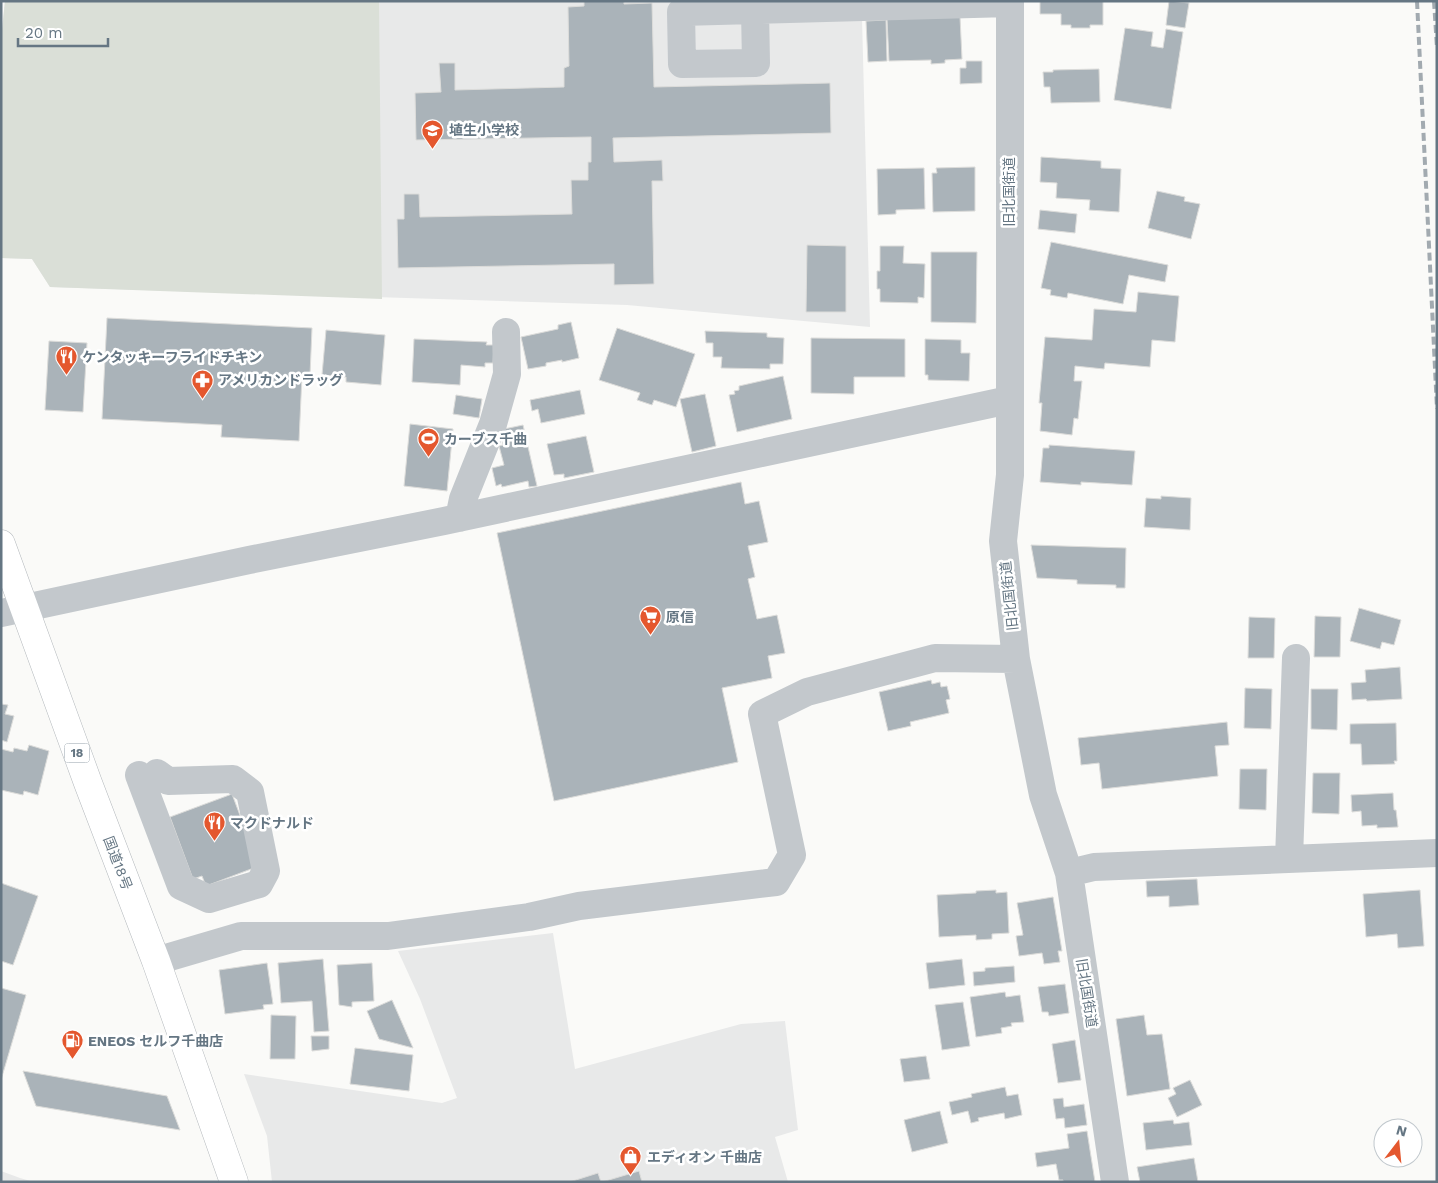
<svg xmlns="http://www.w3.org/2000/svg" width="1438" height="1183" font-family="'Work Sans','Noto Sans JP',sans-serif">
<rect width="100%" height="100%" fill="#fafaf8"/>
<!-- built -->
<path fill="#e8e9e9" d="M5 1H984L862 18 870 327 627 305 50 287 32 259 1 258V40Z
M553 933 575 1069 741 1024 785 1021 798 1130 775 1137 788 1182H272L267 1136 244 1074 442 1103 457 1098 420 999 398 951Z
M1 1171 20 1178 34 1182H1Z"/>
<!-- green -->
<path fill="#dadfd7" d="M5 1H379L382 299 50 287 32 259 1 258V40Z"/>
<!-- building -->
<path fill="#aab3b9" stroke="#dcdcda" d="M584 1H624V4L652 3 654 87 830 83 831 133 613 138 614 162 662 160 663 181H652L654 284 614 285V264L398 268 397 219H404V194H419L420 217 572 214 571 180H588V162H591V137L416 140 415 93 441 92 439 63H455V90L564 87V68L569 66 568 7 584 6Z
M1040 1H1103V25H1090V28H1071V25H1061V14H1040Z
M1169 1 1189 3 1185 28 1166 25Z
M960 17 962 59 945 60V63L931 64V60L889 61 887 19Z
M886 20 887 61 868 62 866 21Z
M1125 28 1153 32 1151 46 1163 48 1166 29 1183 32 1171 109 1114 100Z
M966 61H982V83L960 84V68H966Z
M1099 69 1100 102 1051 103 1050 87H1044L1043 72H1053V70Z
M1041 157 1101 161V168L1121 169 1119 212 1089 210 1090 200 1056 198 1057 183 1040 182Z
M975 167V211L933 212 932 173H937L936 168Z
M924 168 925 209 896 210V214L878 215 877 169Z
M1157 191 1185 197 1184 201 1200 204 1191 239 1148 228Z
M1040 210 1077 214 1075 233 1038 229Z
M1051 242 1168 265 1165 282 1129 275 1123 304 1068 293 1067 298 1050 295 1051 290 1041 288Z
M807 245 846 246V312H806Z
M880 246H904L903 263 925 264 924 298 918 297V303L880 302V289H877V271H880Z
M931 252H977L976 323 931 322Z
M1138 292 1179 296 1175 342 1152 340 1150 367 1105 363 1104 369 1075 366 1074 381H1082L1078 419 1074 418 1072 435 1040 431 1042 403H1039L1045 337 1092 340 1094 309 1136 312Z
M107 318 312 328 310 375H302L299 441 221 437 222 425 102 419Z
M571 322 579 358 562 362V360L546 363V366L528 369 521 337 558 329V325Z
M617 328 695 354 676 407 654 400 652 405 637 400 640 393 599 380Z
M326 330 385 335 381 385 346 382V377L322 375Z
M705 331 767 333V337L784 338 783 364H770V369L721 368 722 357H713V343H706Z
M811 338 905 339V377H854V394L811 393Z
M414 339 487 342 486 345H494L493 363H485V367L461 365 460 385 412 382Z
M925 339 961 340V353H970L969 381 928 380V375H925Z
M49 341 87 343 83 412 45 410Z
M783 376 792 419 737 432 729 395 735 394 734 391 739 390V386Z
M580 390 585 414 541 423 538 409 532 411 530 400Z
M705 394 716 446 692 452 680 399Z
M456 395 482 399 479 418 453 414Z
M410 424 453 429 447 491 404 486Z
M523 425 537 486 529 487 528 481 502 487 501 484 496 486 492 468 504 465 499 446 503 445 502 439 506 438 504 429Z
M586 436 594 472 564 478V474L554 475 547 444Z
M1049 445 1135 451 1132 485 1081 482V485L1040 482 1043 448H1049Z
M741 482 745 504 759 501 768 542 748 546 755 577 748 579 757 619 777 615 785 653 768 656 772 678 722 688 738 762 554 801 497 533Z
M1161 496 1191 498 1190 530 1144 527 1146 498 1161 499Z
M1031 545 1126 548 1125 588H1116V585L1077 584V580L1037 578Z
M1359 608 1401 620 1394 645 1382 642 1380 649 1350 641Z
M1315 616 1341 617 1340 657H1314Z
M1249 617 1275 618 1274 658H1248Z
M1400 667 1402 699 1367 701 1366 699 1352 700 1351 683 1366 682 1365 670Z
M931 680 932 684 940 682 941 687 947 686 950 699 946 700 949 713 910 722 911 726 888 731 879 692Z
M1245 688 1272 689 1271 729 1244 728Z
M1311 689H1338L1337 730 1311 729Z
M1 704 8 705 5 714 14 716 7 742 1 740Z
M1227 722 1229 745 1215 746 1218 776 1102 789 1099 763 1081 765 1078 738Z
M1396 723 1397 761H1394L1395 764 1362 765 1361 744H1350V724Z
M29 745 49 751 38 795 24 791 23 795 1 790V749L13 752 14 748 27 751Z
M1240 769H1267L1266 810 1239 809Z
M1313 773H1340L1339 814 1312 813Z
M1393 793 1394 810H1396L1398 827 1377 828V825L1362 826 1361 811 1352 812 1351 795Z
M232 794 259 866 206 886 202 876 193 879 170 817Z
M1197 879 1199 905 1169 907V896L1147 897 1146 881Z
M1 883 38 896 13 965 1 961Z
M996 890V893L1007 892 1009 933 992 934V939L976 940V935L939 937 937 895 976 893V891Z
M1420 890 1424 946 1398 948 1397 934 1366 937 1363 894Z
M1053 897 1062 951H1058L1060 962 1044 964 1042 953 1019 956 1016 936 1023 935 1017 903Z
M323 959 329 1031 314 1032 312 1001 281 1003 278 963Z
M962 959 965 985 929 989 926 963Z
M267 963 273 1004 263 1005 264 1009 225 1014 219 970Z
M372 963 374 1001 352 1002V1007L339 1005 337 965Z
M1014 966 1015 982 974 986 973 972 985 971V968Z
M1065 984 1069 1013 1049 1016 1048 1012H1042L1038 987Z
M1 988 26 995 1 1080Z
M1005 992 1006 997 1020 995 1024 1022 1011 1023 1012 1026 1001 1028 1002 1033 976 1037 970 997Z
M392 1000 413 1048 379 1039 367 1011Z
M963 1002 970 1046 942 1050 935 1005Z
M271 1015 296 1016 295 1059H270Z
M1144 1015 1147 1035 1162 1034 1170 1089 1127 1096 1116 1019Z
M311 1036H329V1049L312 1051Z
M1075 1040 1081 1080 1058 1083 1052 1044Z
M355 1048 413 1055 409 1091 350 1084Z
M926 1056 930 1079 904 1082 900 1059Z
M23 1071 167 1096 180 1130 36 1106Z
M1190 1080 1202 1105 1177 1117 1168 1098 1176 1094 1173 1088Z
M1005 1087 1007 1096 1018 1094 1022 1115 1005 1119 1004 1113 978 1118 979 1121 971 1123 968 1111 952 1115 949 1102 972 1097 971 1094Z
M1063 1098 1064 1107 1084 1104 1087 1125 1065 1128 1064 1118 1056 1119 1053 1099Z
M940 1111 948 1143 912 1152 904 1120Z
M1173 1120 1174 1124 1189 1122 1192 1145 1146 1150 1143 1123Z
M1087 1131 1095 1182H1063V1180H1059L1056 1164 1037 1167 1035 1153 1069 1148 1067 1134Z
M1194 1158 1198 1182H1140L1137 1167Z
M639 1171 642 1182H602Z
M598 1173 601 1182H569L579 1179Z"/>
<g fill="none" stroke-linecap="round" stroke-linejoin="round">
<defs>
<path id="highway" d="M1 544 88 783 156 961 234 1182"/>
</defs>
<!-- highway casing -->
<use href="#highway" stroke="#b4b9bd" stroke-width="29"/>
<!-- minor -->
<path stroke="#c3c8cc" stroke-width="28" d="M1010 1V475L1003 541 1016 659 1043 795 1069 873 1115 1182
M755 10 756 63 682 64 681 12 1010 3
M459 518 463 499 493 424 507 374 506 332
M1 613 249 560 444 521 1009 400
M139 775 181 886 209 899 259 884 266 871 250 792 233 779 168 781 157 773
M1289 859 1296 658
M1069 873 1094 867 1437 853
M156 961 241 936H388L529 917 579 906 776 882 792 855 762 714 807 692 935 658 1016 659"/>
<!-- highway -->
<use href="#highway" stroke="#fff" stroke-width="28"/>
<!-- rail -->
<path stroke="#a2aab0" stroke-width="4" stroke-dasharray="8 4" stroke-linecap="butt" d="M1417 1 1437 409
M1434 1 1437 48"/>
</g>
<!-- icons -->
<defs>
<symbol id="school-pin" viewBox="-11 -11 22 30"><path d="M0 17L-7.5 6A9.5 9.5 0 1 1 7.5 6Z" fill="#e4572e" stroke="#fff"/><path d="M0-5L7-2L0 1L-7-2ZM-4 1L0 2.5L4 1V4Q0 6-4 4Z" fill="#fff"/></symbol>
<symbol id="restaurant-pin" viewBox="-11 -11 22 30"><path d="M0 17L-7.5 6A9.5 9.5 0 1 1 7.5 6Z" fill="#e4572e" stroke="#fff"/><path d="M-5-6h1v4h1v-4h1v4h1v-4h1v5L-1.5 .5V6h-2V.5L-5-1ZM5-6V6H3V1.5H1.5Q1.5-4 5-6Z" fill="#fff"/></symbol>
<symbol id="pharmacy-pin" viewBox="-11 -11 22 30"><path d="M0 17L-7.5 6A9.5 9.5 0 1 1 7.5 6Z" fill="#e4572e" stroke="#fff"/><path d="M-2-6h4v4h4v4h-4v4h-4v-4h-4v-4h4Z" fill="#fff"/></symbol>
<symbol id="stadium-pin" viewBox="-11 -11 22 30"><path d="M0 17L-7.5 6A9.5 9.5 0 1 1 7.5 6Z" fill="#e4572e" stroke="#fff"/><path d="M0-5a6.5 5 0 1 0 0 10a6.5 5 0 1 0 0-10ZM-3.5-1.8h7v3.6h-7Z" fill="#fff"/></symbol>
<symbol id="supermarket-pin" viewBox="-11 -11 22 30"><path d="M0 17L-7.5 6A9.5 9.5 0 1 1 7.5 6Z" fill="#e4572e" stroke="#fff"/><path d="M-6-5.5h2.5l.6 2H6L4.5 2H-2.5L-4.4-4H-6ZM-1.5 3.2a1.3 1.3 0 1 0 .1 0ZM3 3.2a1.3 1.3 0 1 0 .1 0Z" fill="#fff"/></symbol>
<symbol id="fuel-pin" viewBox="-11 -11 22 30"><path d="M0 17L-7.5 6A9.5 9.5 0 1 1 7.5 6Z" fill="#e4572e" stroke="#fff"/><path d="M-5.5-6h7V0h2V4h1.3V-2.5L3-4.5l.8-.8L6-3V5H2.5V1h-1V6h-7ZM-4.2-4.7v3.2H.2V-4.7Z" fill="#fff"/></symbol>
<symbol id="shop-pin" viewBox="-11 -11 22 30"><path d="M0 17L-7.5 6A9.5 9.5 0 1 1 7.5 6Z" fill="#e4572e" stroke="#fff"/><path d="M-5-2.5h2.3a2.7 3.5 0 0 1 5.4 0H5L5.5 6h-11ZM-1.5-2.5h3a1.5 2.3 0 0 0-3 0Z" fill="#fff"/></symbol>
</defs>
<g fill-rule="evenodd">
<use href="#school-pin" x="420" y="118" width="25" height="34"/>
<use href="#restaurant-pin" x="54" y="344" width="25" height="34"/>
<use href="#pharmacy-pin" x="190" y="368" width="25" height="34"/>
<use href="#stadium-pin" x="416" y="426" width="25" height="34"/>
<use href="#supermarket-pin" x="638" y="604" width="25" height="34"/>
<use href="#restaurant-pin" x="202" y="810" width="25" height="34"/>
<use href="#fuel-pin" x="60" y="1028" width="25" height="34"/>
<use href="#shop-pin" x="618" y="1144" width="25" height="34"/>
</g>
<g text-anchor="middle" stroke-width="5" stroke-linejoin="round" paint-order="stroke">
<!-- shield labels -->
<rect fill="#fff" stroke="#939fa8" stroke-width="1" x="64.5" y="743.5" width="25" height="19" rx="4"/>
<g font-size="12" font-weight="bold" fill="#657683">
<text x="77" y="757">18</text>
</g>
<!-- poi labels -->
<g font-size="14" font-weight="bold" fill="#657683" stroke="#fff" text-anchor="start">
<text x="449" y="135">埴生小学校</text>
<text x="82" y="362">ケンタッキーフライドチキン</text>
<text x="218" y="385">アメリカンドラッグ</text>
<text x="444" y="444">カーブス千曲</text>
<text x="666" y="622">原信</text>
<text x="230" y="828">マクドナルド</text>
<text x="88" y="1046">ENEOS セルフ千曲店</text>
<text x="647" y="1162">エディオン 千曲店</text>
</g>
<!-- street labels -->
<g font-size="14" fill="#657683" stroke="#fff">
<text transform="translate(1009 192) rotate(-90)" y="5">旧北国街道</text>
<text transform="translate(1009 596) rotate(-96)" y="5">旧北国街道</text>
<text transform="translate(118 863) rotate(69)" y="5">国道18号</text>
<text transform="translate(1087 993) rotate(81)" y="5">旧北国街道</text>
</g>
</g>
<!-- border -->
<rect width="1438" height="1183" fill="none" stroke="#657683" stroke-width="5"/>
<!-- north arrow -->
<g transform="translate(1398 1143) rotate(16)"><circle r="24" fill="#ffffff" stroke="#c1c8cd"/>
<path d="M0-4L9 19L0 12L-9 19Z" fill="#e4572e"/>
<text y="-8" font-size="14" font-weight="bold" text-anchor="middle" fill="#657683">N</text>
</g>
<!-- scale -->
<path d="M18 38v8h90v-8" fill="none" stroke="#657683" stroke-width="2.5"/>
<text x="25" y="38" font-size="15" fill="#657683" stroke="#ffffff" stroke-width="4" paint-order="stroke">20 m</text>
</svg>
